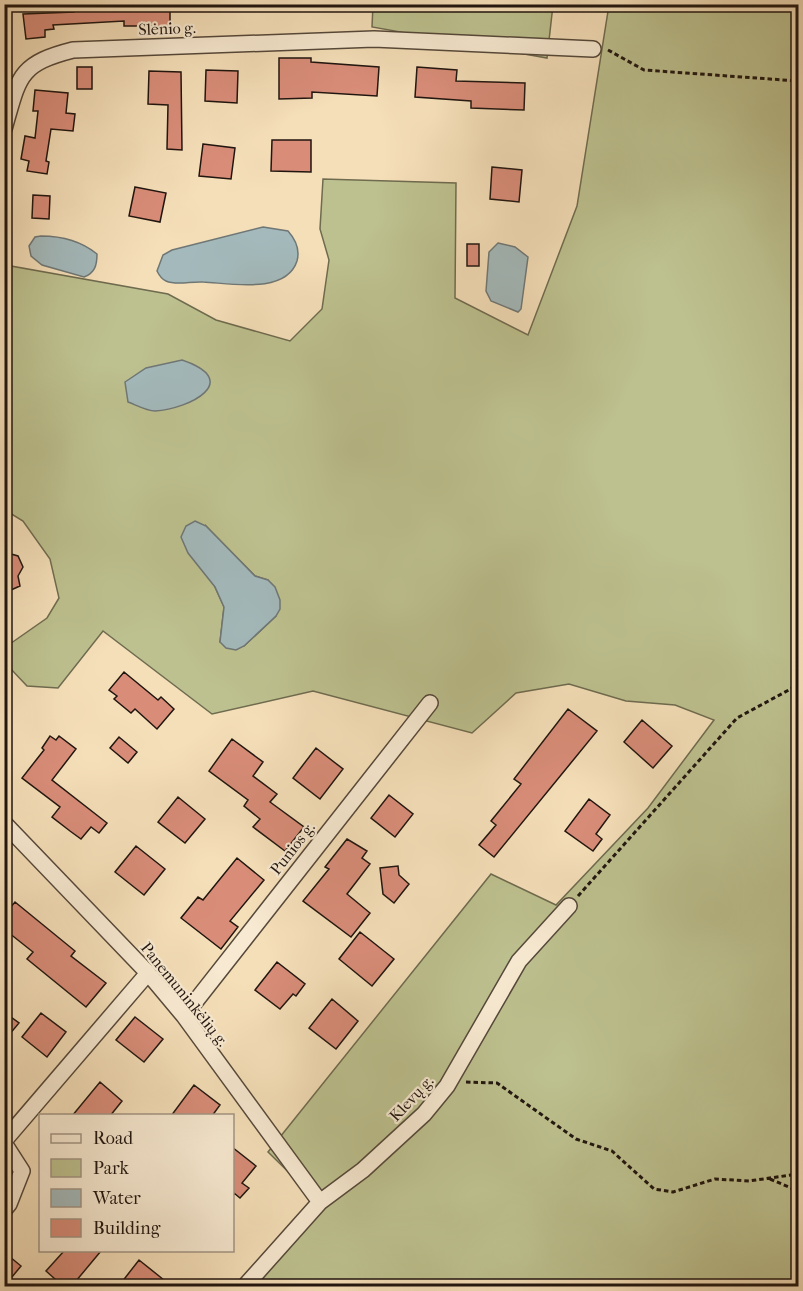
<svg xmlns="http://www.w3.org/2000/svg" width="803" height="1291" font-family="'IM FELL French Canon',serif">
<rect width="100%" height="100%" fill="#f5dfb9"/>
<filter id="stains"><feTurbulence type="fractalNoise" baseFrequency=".00333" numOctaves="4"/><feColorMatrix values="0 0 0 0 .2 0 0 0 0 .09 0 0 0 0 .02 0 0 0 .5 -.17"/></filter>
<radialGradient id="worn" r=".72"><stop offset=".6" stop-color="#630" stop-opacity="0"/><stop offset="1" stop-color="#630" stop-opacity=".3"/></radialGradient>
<!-- green -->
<path fill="#bdc18f" stroke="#6e6b4f" stroke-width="1.5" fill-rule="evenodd" d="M373 5H553L547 58 372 27Z
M609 5H798V1286H245L319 1202 268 1152 491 874 556 905 648 808 714 720 675 705 626 701 569 684 516 693 472 733 313 691 212 714 103 631 58 688 27 686 9 667 7 646 47 618 59 598 50 559 23 521 5 510V265L168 294 216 320 290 341 322 309 329 260 320 229 323 179 456 183 455 298 528 335 577 206ZM206 526 255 576 268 580 276 616 244 646 220 642 224 607 215 587Z"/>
<!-- water -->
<path fill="#a3b9bb" stroke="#6f7776" stroke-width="1.5" d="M263 227 288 231C296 240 300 250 297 261 286 295 229 283 203 282 191 281 177 286 166 281 161 279 159 275 157 271L163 255 172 250Z
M41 236C62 236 81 241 97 254 97 265 95 273 84 277L42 265 31 256 29 246 35 237Z
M498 243 515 247 528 257 521 309 518 312 491 301 486 291 489 252Z
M182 360C244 381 189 409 155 411 147 411 136 405 128 402L125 382 146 368Z
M195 521 206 526 255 576 268 580 275 587 280 600V609L276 616 244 646 236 650 226 648 220 642 224 607 215 587 188 553 181 537 186 526Z"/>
<!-- building -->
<path fill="#d98d79" stroke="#20150f" stroke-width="1.5" d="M74 4H170V26H124V21L53 25 54 29 45 30V37L26 39 23 14 74 12Z
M279 58H311V62L379 67 377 96 312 92V98L279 99Z
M77 67H92V89H77Z
M417 67 457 70 456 81 525 83 524 110 471 108V101L415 97Z
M206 70 238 71 237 103 205 101Z
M149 71 181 72 182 150 167 149 168 105 148 104Z
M35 90 68 93 66 113 75 114 73 131 51 129 46 161 49 162 47 174 27 171 29 161 21 159 25 136 35 138 38 111H33Z
M272 140H311V172L271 171Z
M203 144 235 148 231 179 199 176Z
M492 167 522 170 519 202 490 199Z
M135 187 166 193 160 222 129 216Z
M33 195 50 196 49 219 32 218Z
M467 244H479V266H467Z
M4 552 18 556 23 567 18 576 20 586 4 593Z
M124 672 158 700 161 697 174 709 157 729 135 709 131 713 114 699 117 696 109 690Z
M568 709 597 731 494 857 479 845 496 825 491 821 521 784 514 779Z
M642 720 672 746 653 768 624 742Z
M50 736 56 740 59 736 76 749 52 780 107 823 99 833 91 827 81 839 70 831 52 817 60 807 22 778 44 750 42 748Z
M119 737 137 752 128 763 110 748Z
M232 739 263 762 253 776 277 794 270 802 304 827 285 851 253 827 260 819 244 806 248 800 209 771Z
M316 748 343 769 320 799 293 778Z
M389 795 413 814 395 837 371 818Z
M178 797 205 819 185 843 158 822Z
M589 799 610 815 596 834 602 839 593 851 565 831Z
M347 839 367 851 362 858 370 864 347 894 370 913 351 937 303 901 329 869 325 867Z
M136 846 165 869 144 895 115 872Z
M237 858 264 880 230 921 238 927 221 949 181 918 198 897 203 900Z
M398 866 399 875 409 884 394 903 383 894 380 868Z
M15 902 75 951 71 956 106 983 86 1007 27 959 33 952 4 929V915Z
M360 932 394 959 372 986 339 959Z
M277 962 305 984 296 996 293 994 280 1009 255 990Z
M332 999 358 1021 336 1049 309 1028Z
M4 1012 19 1023 4 1041Z
M41 1013 66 1032 47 1057 22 1037Z
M135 1017 163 1039 144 1062 116 1040Z
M100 1082 122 1101 110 1116H72Z
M194 1085 220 1105 212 1116H171Z
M232 1147 256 1166 242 1183 249 1188 240 1198 234 1193 232 1196Z
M64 1251H101L71 1287H64L46 1271Z
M4 1252 21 1266 12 1277 4 1271Z
M139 1260 164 1280 158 1287H118Z"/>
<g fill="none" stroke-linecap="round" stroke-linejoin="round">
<defs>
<path id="minor" d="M4 129C19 77 18 64 73 50L374 39 593 49
M4 823 148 973 184 1016 320 1202
M184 1016 430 703
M4 1141 148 973
M4 1143 22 1171 9 1204 4 1210
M245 1286 320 1202 363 1170 424 1114 447 1086 519 961 569 906"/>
</defs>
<!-- minor casing -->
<use href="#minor" stroke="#55483a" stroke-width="18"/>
<!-- path -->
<path stroke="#20150f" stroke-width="3" stroke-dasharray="4.5 3" stroke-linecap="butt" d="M608 50 644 70 798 81
M578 896 737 718 798 685
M466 1082 497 1083 576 1139 612 1151 654 1189 673 1192 715 1179 749 1181 798 1174
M770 1179 798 1191"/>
<!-- minor -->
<use href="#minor" stroke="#f8ead2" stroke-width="15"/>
</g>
<g text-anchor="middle" stroke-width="4.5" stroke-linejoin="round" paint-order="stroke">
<!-- street labels -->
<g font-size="16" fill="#20150f" stroke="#f8ead2">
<text transform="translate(167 28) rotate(-2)" y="6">Slėnio g.</text>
<text transform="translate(292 848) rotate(-52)" y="6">Punios g.</text>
<text transform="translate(185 994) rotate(51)" y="6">Panemuninkėlių g.</text>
<text transform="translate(411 1098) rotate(-47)" y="6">Klevų g.</text>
</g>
</g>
<!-- margin -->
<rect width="803" height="1291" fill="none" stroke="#f5dfb9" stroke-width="24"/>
<rect x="6" y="6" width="791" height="1279" fill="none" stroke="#20150f" stroke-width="3"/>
<rect x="12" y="12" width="779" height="1267" fill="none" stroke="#20150f" stroke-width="1.5"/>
<!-- legend -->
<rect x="39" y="1114" width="195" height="138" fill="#f8ead2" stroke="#a29584" stroke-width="1.5"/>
<rect x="51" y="1134" width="30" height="9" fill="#f8ead2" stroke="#a29584" stroke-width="1.5"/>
<text x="93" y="1144" font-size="18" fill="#20150f">Road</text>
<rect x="51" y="1159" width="30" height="18" fill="#bdc18f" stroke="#a29584" stroke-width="1.5"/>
<text x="93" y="1174" font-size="18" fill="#20150f">Park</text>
<rect x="51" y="1189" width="30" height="18" fill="#a3b9bb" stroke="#a29584" stroke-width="1.5"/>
<text x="93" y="1204" font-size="18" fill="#20150f">Water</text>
<rect x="51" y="1219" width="30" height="18" fill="#d98d79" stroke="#a29584" stroke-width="1.5"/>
<text x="93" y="1234" font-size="18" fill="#20150f">Building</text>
<rect width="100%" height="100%" filter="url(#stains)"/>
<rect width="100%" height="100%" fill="url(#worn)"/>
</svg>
